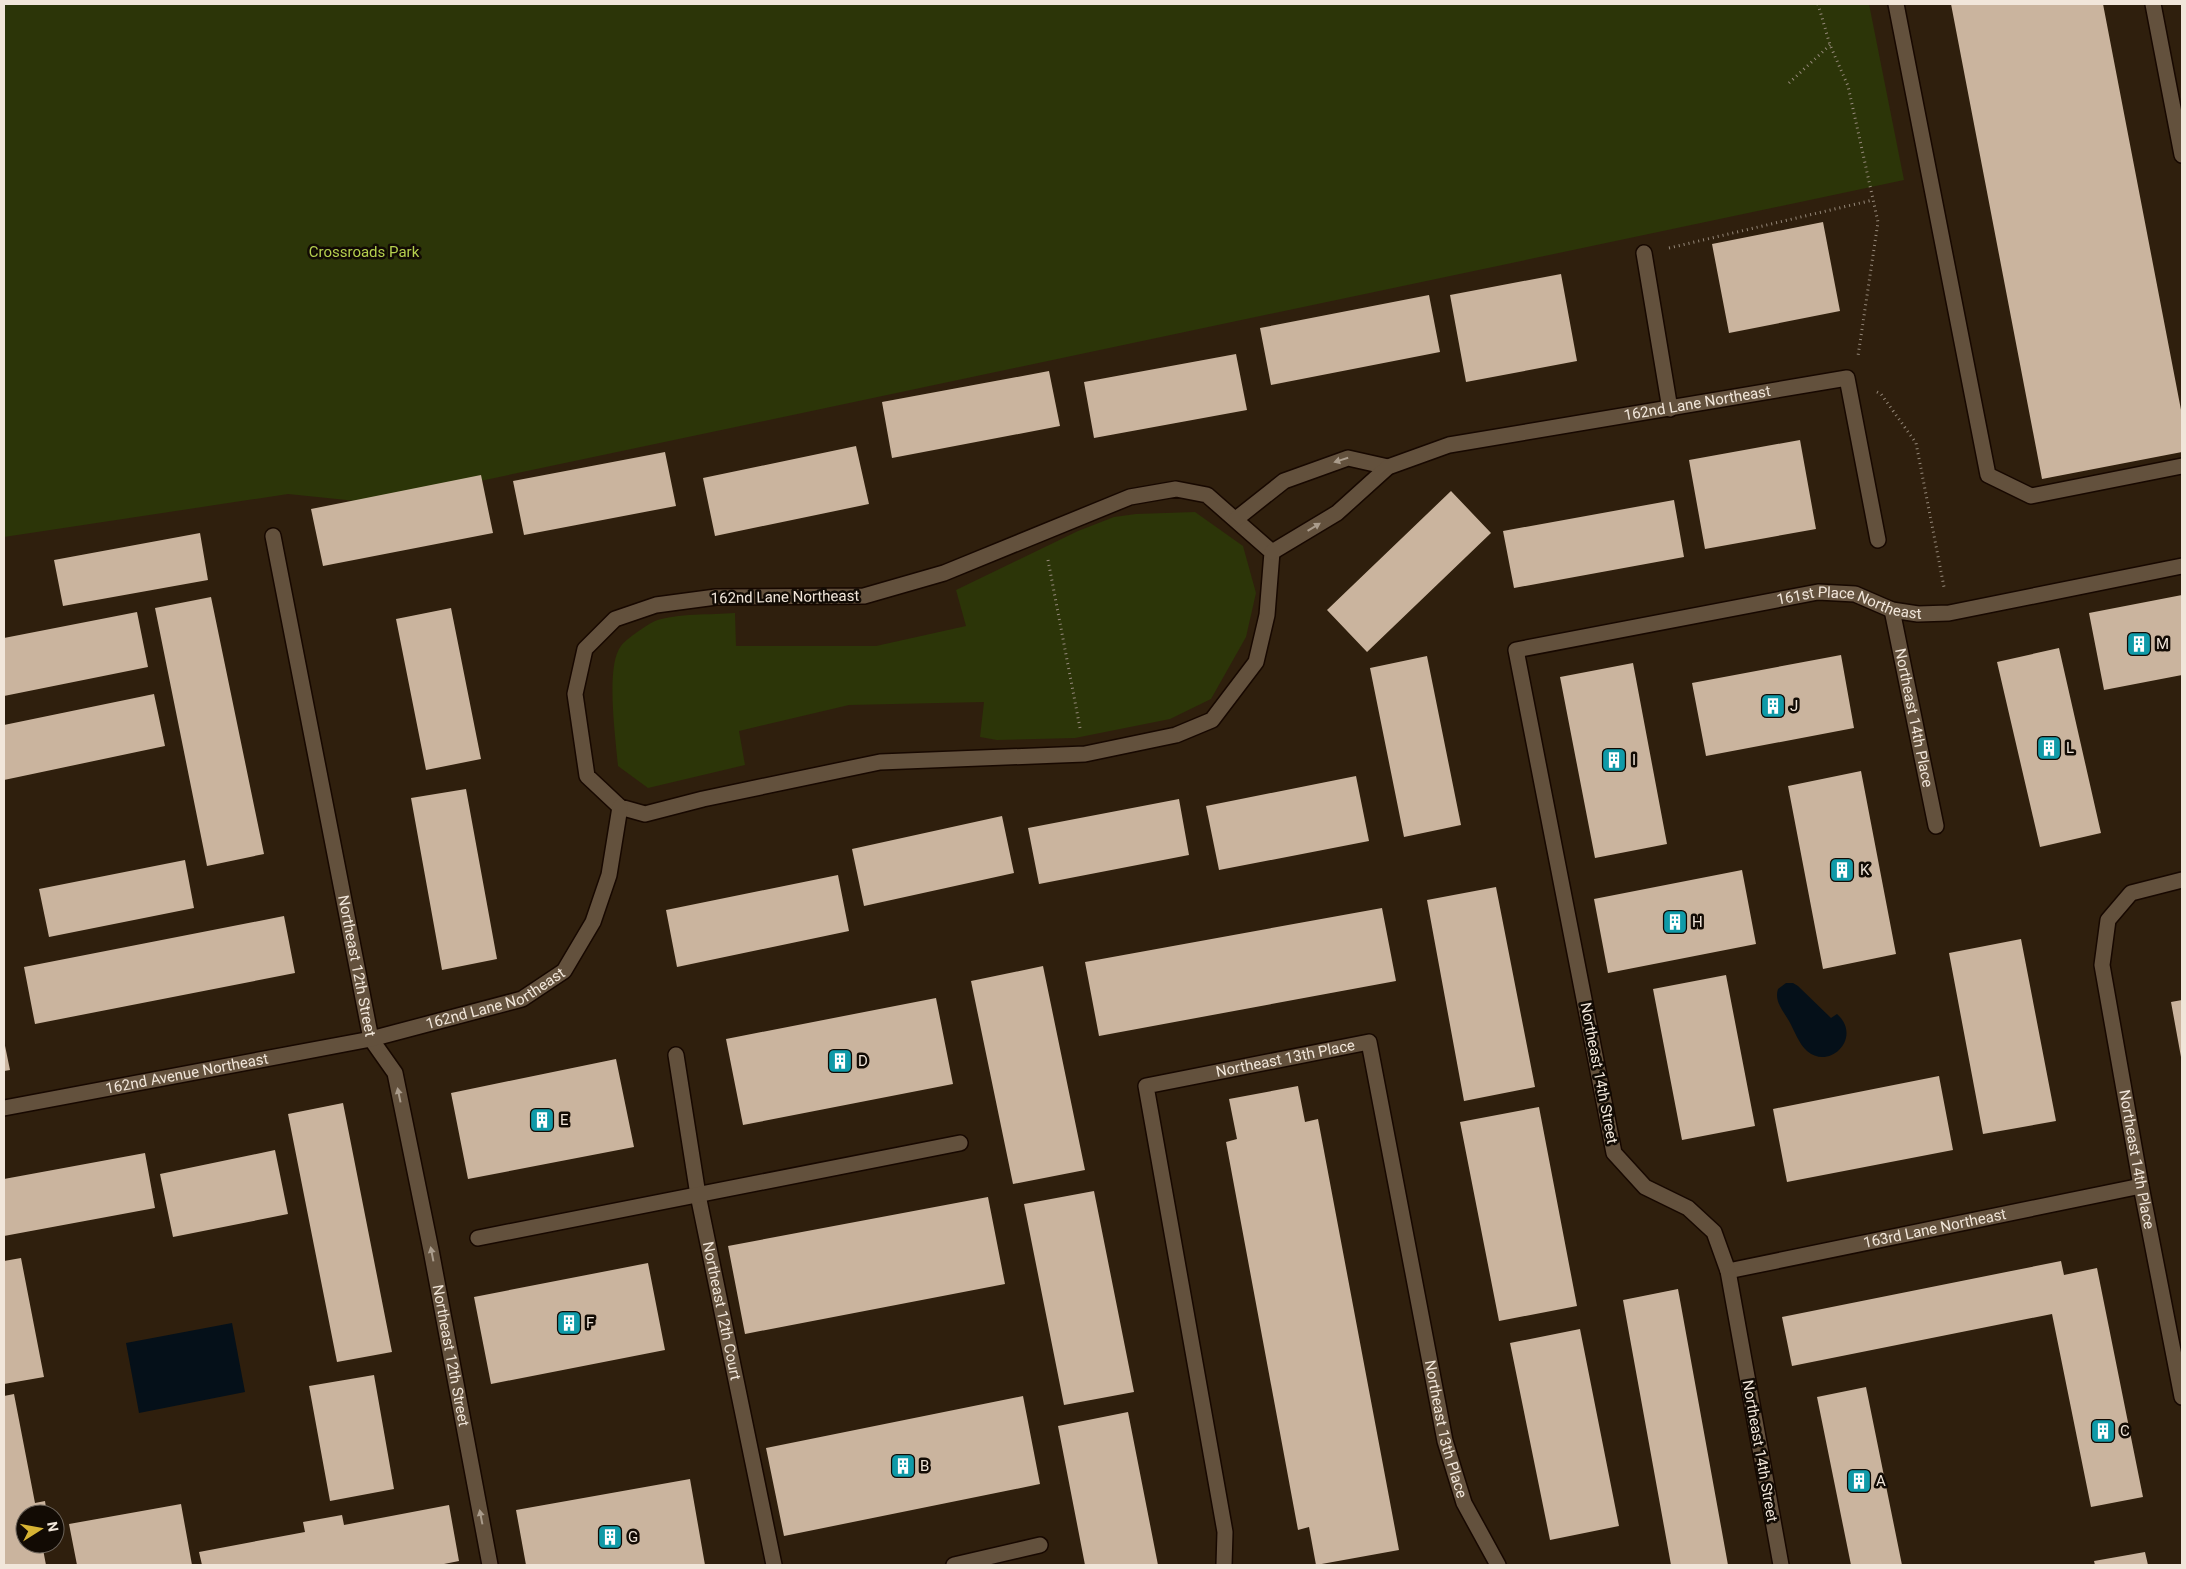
<svg xmlns="http://www.w3.org/2000/svg" width="2186" height="1569" font-family="Roboto,sans-serif">
<rect width="100%" height="100%" fill="#2f1f0d"/>
<!-- green -->
<path fill="#2c3508" d="M4 4H1869L1904 180 376 503 288 494 4 537Z
M1195 512 1243 546 1256 593 1246 637 1211 699 1170 719 1075 738 997 740 980 737 984 702 849 705 739 731 745 765 648 788 618 766C616 740 605 666 621 646 626 639 648 624 655 621 677 613 711 615 735 613L736 646H876L966 626 956 590 1078 531 1114 517 1136 514Z"/>
<!-- water -->
<path fill="#051019" d="M1786 983H1793L1798 986 1831 1018 1837 1014C1863 1037 1830 1071 1807 1051 1799 1044 1794 1030 1789 1021 1783 1011 1774 1001 1778 989Z
M232 1323 245 1392 139 1413 126 1343Z"/>
<!-- building -->
<path fill="#cab49e" d="M1951 4H2103L2182 415V452L2042 479Z
M1823 222 1840 311 1729 333 1712 244Z
M1561 274 1577 361 1466 382 1450 295Z
M1429 295 1440 352 1271 385 1260 328Z
M1236 354 1247 410 1094 438 1084 382Z
M1049 371 1060 426 892 458 882 402Z
M1800 440 1816 529 1705 549 1689 460Z
M856 446 869 504 715 536 703 478Z
M665 452 676 506 524 535 513 481Z
M481 475 493 533 323 566 311 509Z
M1451 491 1491 533 1367 652 1327 610Z
M1674 500 1684 557 1514 588 1503 531Z
M200 533 208 580 63 606 54 560Z
M2182 595V675L2104 690 2089 613Z
M211 597 264 854 207 866 155 608Z
M451 608 481 759 426 770 396 619Z
M137 612 148 667 4 696V638Z
M2059 648 2101 833 2040 847 1997 662Z
M1841 655 1854 728 1706 756 1692 683Z
M1427 656 1461 825 1404 837 1370 668Z
M1633 663 1667 844 1595 858 1560 677Z
M154 694 165 746 4 780V725Z
M1861 771 1896 954 1823 969 1788 786Z
M1356 776 1369 841 1219 870 1206 806Z
M466 789 497 959 442 970 411 798Z
M1179 799 1189 855 1039 884 1028 828Z
M1002 816 1014 873 864 906 852 849Z
M185 860 194 908 49 937 39 889Z
M1742 870 1756 944 1608 973 1594 899Z
M838 875 849 931 677 967 666 910Z
M1496 887 1535 1087 1464 1101 1427 900Z
M1382 908 1396 981 1099 1036 1085 962Z
M284 916 295 973 35 1024 24 967Z
M2021 939 2056 1121 1983 1134 1949 953Z
M1043 966 1085 1170 1013 1184 971 981Z
M1726 975 1755 1126 1682 1140 1653 989Z
M936 998 953 1084 743 1125 726 1039Z
M2182 1000V1057H2181L2171 1002Z
M4 1041 10 1070 4 1071Z
M616 1059 634 1147 468 1179 451 1093Z
M1939 1076 1953 1150 1787 1182 1773 1109Z
M1298 1086 1305 1122 1318 1119 1399 1550 1316 1565 1309 1527 1298 1530 1226 1142 1237 1139 1229 1099Z
M343 1103 392 1352 337 1362 288 1114Z
M1539 1107 1577 1306 1499 1321 1460 1122Z
M275 1150 288 1214 173 1237 160 1174Z
M145 1153 155 1208 4 1236V1179Z
M1094 1191 1134 1392 1064 1405 1024 1204Z
M988 1197 1005 1284 745 1334 728 1246Z
M21 1258 44 1377 4 1384V1261Z
M2061 1261 2064 1275 2097 1268 2143 1497 2091 1507 2052 1314 1792 1366 1782 1317Z
M648 1263 665 1350 491 1384 474 1297Z
M1678 1289 1728 1565H1671L1623 1300Z
M1580 1329 1619 1526 1550 1540 1510 1343Z
M374 1375 394 1489 330 1501 309 1386Z
M1866 1387 1902 1565H1851L1817 1397Z
M14 1394 35 1503 45 1501 47 1514H25V1544H42L46 1565H4V1396Z
M1023 1396 1040 1484 784 1536 766 1448Z
M1128 1412 1158 1565H1085L1058 1426Z
M690 1479 705 1565H526L516 1510Z
M181 1504 192 1565H77L69 1524Z
M449 1505 459 1561 439 1565H202L199 1552 305 1532 303 1522 342 1515 344 1525Z
M2145 1552 2148 1565H2095L2094 1561Z"/>
<g fill="none" stroke-linecap="round" stroke-linejoin="round">
<defs>
<g id="minor">
<path d="M1896 4 1988 475 2031 496 2182 466"/>
<path d="M2153 4 2182 155"/>
<path d="M1644 253 1670 409"/>
<path d="M1176 489 1207 495 1272 552 1267 615 1256 662 1212 720 1176 735 1085 754 880 762 703 799 645 814 620 807 587 776 575 694 585 649 615 619 656 605 716 597 864 596 944 573 1130 497Z"/>
<path d="M1236 519 1284 481 1348 458 1388 467"/>
<path id="s1" d="M273 536 371 1039 395 1073 431 1250 490 1565"/>
<path id="s2" d="M1272 552 1337 513 1388 467 1449 445 1847 378 1878 540"/>
<path id="s3" d="M1892 610 1936 826"/>
<path id="s4" d="M2182 880 2131 893 2108 920 2102 965 2141 1186 2182 1397"/>
<path id="s5" d="M676 1055 698 1195 774 1565"/>
<path id="s6" d="M4 1108 371 1039 522 999 564 971 593 922 609 875 620 807"/>
<path d="M478 1238 960 1143"/>
<path id="s7" d="M1728 1271 2141 1186"/>
<path d="M954 1565 1040 1545"/>
<path id="s8" d="M1224 1565 1225 1532 1146 1086 1369 1042 1445 1441 1464 1503 1498 1565"/>
<path id="s9" d="M1781 1565 1728 1271 1714 1232 1688 1208 1645 1187 1614 1153 1516 650 1818 592 1855 594 1892 610 1918 614 1949 613 2182 566"/>
</g>
</defs>
<!-- minor casing -->
<use href="#minor" stroke="#170800" stroke-width="18"/>
<!-- path -->
<path stroke="#96897a" stroke-width="3" stroke-dasharray="1 4" stroke-linecap="butt" d="M1818 4 1830 45 1848 86 1878 222 1858 356
M1789 83 1830 45
M1669 248 1873 200
M1877 392 1881 394 1916 443 1944 587
M1048 560 1080 728"/>
<!-- minor -->
<use href="#minor" stroke="#63513d" stroke-width="15"/>
</g>
<!-- one-way arrows -->
<defs><path id="oneway-solid" d="M-6-.8H1V-3.2L6.5 0L1 3.2V.8H-6Z" transform="scale(1.25)"/></defs>
<g fill="#aa9c8c">
<use href="#oneway-solid" transform="translate(1341 460) rotate(163)"/>
<use href="#oneway-solid" transform="translate(1314 527) rotate(-31)"/>
<use href="#oneway-solid" transform="translate(399 1095) rotate(-102)"/>
<use href="#oneway-solid" transform="translate(432 1254) rotate(-101)"/>
<use href="#oneway-solid" transform="translate(481 1517) rotate(-101)"/>
</g>
<!-- icons -->
<defs>
<symbol id="building-square" viewBox="-11 -11 22 22"><rect x="-9" y="-9" width="18" height="18" rx="4" fill="#0f9aa8" stroke="#120b04"/><path d="M-4-6H4V6H1V3H-1V6H-4ZM-2.5-4.3h1.7v1.8h-1.7ZM.8-4.3h1.7v1.8H.8ZM-2.5-1h1.7V.8h-1.7ZM.8-1h1.7V.8H.8Z" fill="#fff"/></symbol>
</defs>
<g fill-rule="evenodd">
<use href="#building-square" x="2125" y="630" width="28" height="28"/>
<use href="#building-square" x="1759" y="692" width="28" height="28"/>
<use href="#building-square" x="2035" y="734" width="28" height="28"/>
<use href="#building-square" x="1600" y="746" width="28" height="28"/>
<use href="#building-square" x="1828" y="856" width="28" height="28"/>
<use href="#building-square" x="1661" y="908" width="28" height="28"/>
<use href="#building-square" x="826" y="1047" width="28" height="28"/>
<use href="#building-square" x="528" y="1106" width="28" height="28"/>
<use href="#building-square" x="555" y="1309" width="28" height="28"/>
<use href="#building-square" x="2089" y="1417" width="28" height="28"/>
<use href="#building-square" x="889" y="1452" width="28" height="28"/>
<use href="#building-square" x="1845" y="1467" width="28" height="28"/>
<use href="#building-square" x="596" y="1523" width="28" height="28"/>
</g>
<g text-anchor="middle" stroke-width="5" stroke-linejoin="round" paint-order="stroke">
<!-- park labels -->
<g font-size="15" fill="#b5cf4e" stroke="#120b04">
<text x="364" y="257">Crossroads Park</text>
</g>
<!-- street labels -->
<g font-size="15" fill="#f1e6da" stroke="#120b04">
<text dy="5" stroke="none"><textPath href="#s2" startOffset="461">162nd Lane Northeast</textPath></text>
<text transform="translate(785 597) rotate(-1)" y="5">162nd Lane Northeast</text>
<text dy="5" stroke="none"><textPath href="#s9" startOffset="1322">161st Place Northeast</textPath></text>
<text dy="5" stroke="none"><textPath href="#s3" startOffset="110">Northeast 14th Place</textPath></text>
<text dy="5" stroke="none"><textPath href="#s1" startOffset="438">Northeast 12th Street</textPath></text>
<text dy="5" stroke="none"><textPath href="#s6" startOffset="505">162nd Lane Northeast</textPath></text>
<text dy="5" stroke="none"><textPath href="#s8" startOffset="628">Northeast 13th Place</textPath></text>
<text transform="translate(1599 1073) rotate(79)" y="5">Northeast 14th Street</text>
<text dy="5" stroke="none"><textPath href="#s6" startOffset="186">162nd Avenue Northeast</textPath></text>
<text dy="5" stroke="none"><textPath href="#s4" startOffset="331">Northeast 14th Place</textPath></text>
<text dy="5" stroke="none"><textPath href="#s7" startOffset="211">163rd Lane Northeast</textPath></text>
<text dy="5" stroke="none"><textPath href="#s5" startOffset="260">Northeast 12th Court</textPath></text>
<text dy="5" stroke="none"><textPath href="#s1" startOffset="842">Northeast 12th Street</textPath></text>
<text dy="5" stroke="none"><textPath href="#s8" startOffset="1108">Northeast 13th Place</textPath></text>
<text transform="translate(1760 1451) rotate(80)" y="5">Northeast 14th Street</text>
</g>
<!-- poi labels -->
<g font-size="15" fill="#f1e6da" stroke="#120b04" text-anchor="start">
<text x="2156" y="649">M</text>
<text x="1790" y="711">J</text>
<text x="2066" y="753">L</text>
<text x="1632" y="765">I</text>
<text x="1860" y="875">K</text>
<text x="1692" y="927">H</text>
<text x="858" y="1066">D</text>
<text x="560" y="1125">E</text>
<text x="586" y="1328">F</text>
<text x="2120" y="1436">C</text>
<text x="920" y="1471">B</text>
<text x="1876" y="1486">A</text>
<text x="628" y="1542">G</text>
</g>
</g>
<!-- border -->
<rect width="2186" height="1569" fill="none" stroke="#f1e6da" stroke-width="10"/>
<!-- north arrow -->
<g transform="translate(40 1529) rotate(79)"><circle r="24" fill="#120b04" stroke="#6b635a"/>
<path d="M0-4L9 19L0 12L-9 19Z" fill="#d7b434"/>
<text y="-8" font-size="14" font-weight="bold" text-anchor="middle" fill="#f1e6da">N</text>
</g>
</svg>
